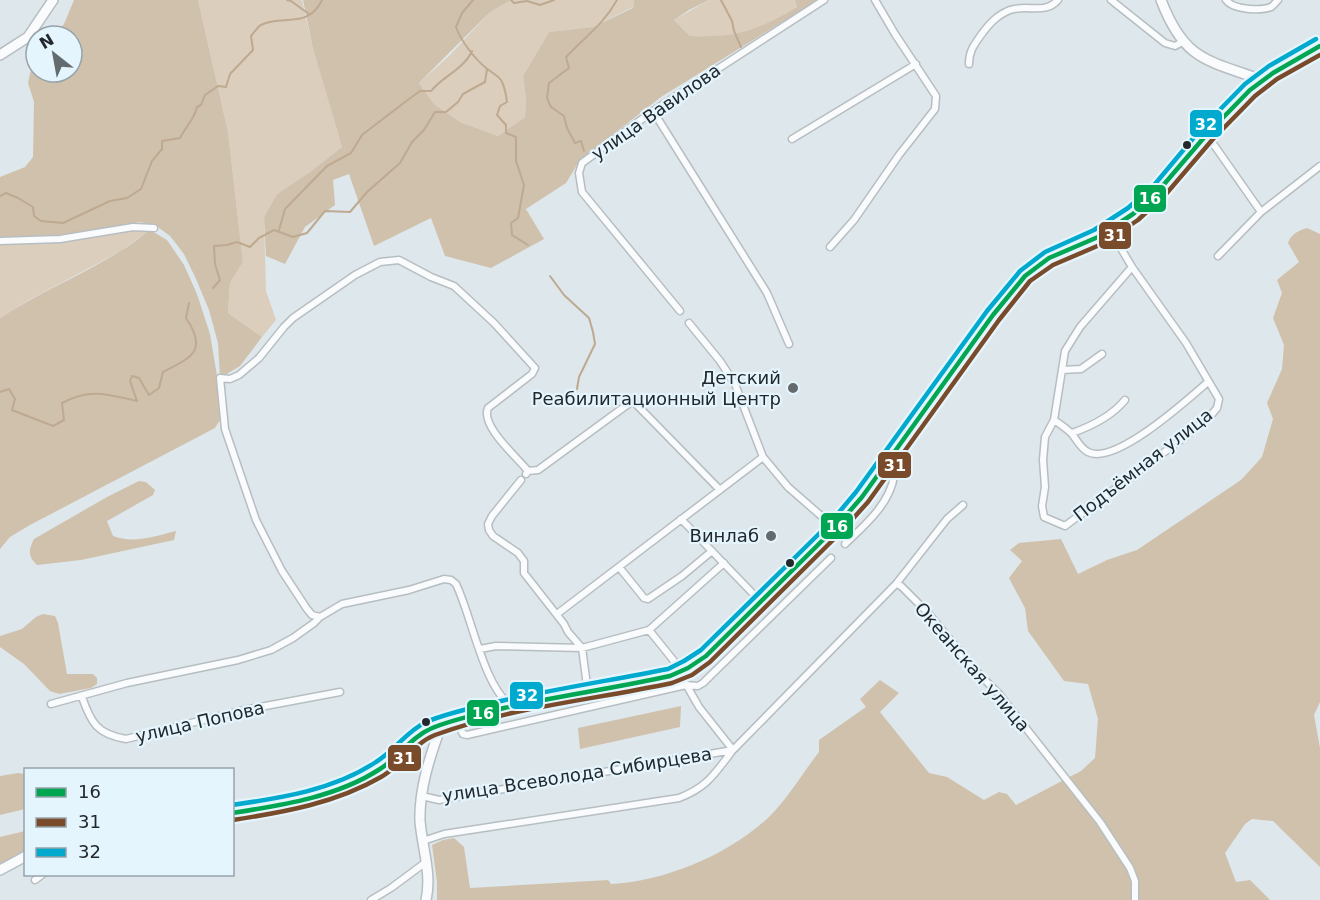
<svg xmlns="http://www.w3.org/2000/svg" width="1320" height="900" font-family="'DejaVu Sans',sans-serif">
<rect width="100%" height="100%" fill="#dee7eb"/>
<!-- green -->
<path fill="#dccebc" d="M198 0H302L313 49 342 147 310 172 277 194 264 217 266 291 276 320 262 337 228 313 230 283 243 262 228 132Z
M511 0H634L633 7 593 27 549 32 523 76 526 99 525 117 498 136 460 122 434 104 419 83 449 56 489 13Z
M709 0H795L797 7C757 30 738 38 690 36L674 20Z
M139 229 150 230 121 251 27 301 0 318V243L53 242Z"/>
<!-- forest -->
<path fill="#d0c1ad" d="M74 0H198L228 132 243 262 230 283 228 313 262 337 240 366 220 378 218 343 209 310 196 279 184 254 170 236 155 225 139 222 64 237 0 238V177L25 167 33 157 34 102 28 83 34 56 36 54V72H72V36H53L64 24Z
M303 0H511L489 13 419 83 434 104 460 122 498 136 525 117 526 99 523 76 549 32 593 27 633 8 634 0H709L689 10 674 20 690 36C737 38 757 30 797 7L795 0H818L661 97 580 160 566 183 526 209 544 239 491 268 445 256 431 218 374 246 349 174 333 180 335 205 305 227 285 264 266 256 264 217 277 194 310 172 342 147 313 49Z
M1307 228 1320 234V702L1314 715 1320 748V867L1273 821 1252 819 1245 824 1225 853 1236 882 1250 880 1270 900H437V882L432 845 443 840 454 838 464 847 470 888 608 880 611 884C666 881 728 855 769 817 786 801 804 771 819 752V740L866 707 860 699 880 680 899 693 880 712 929 773 947 777 984 800 999 792 1007 794 1016 805 1081 771 1095 758 1098 719 1088 684 1064 681 1028 631 1025 608 1009 578 1022 561 1010 550 1019 543 1061 539 1078 574 1107 560 1137 550 1241 480 1262 457 1273 419 1267 403 1282 369 1284 345 1273 318 1282 293 1277 280 1299 262 1288 243C1292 233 1298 231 1307 228Z
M150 230 167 240 184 265 197 294 210 334 217 376 220 420 215 428 30 525 10 537 0 549V318C38 293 80 276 119 252 130 246 140 237 150 230Z
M139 481 146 482 155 490 153 495 107 521 113 536C133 544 156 536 176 531L174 540 81 560 37 565C28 556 28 551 34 539L107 497Z
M43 614 55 616 58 623 67 674H93L97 678V684L91 688 59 694 50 691 24 664 0 647V636L22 629 36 617Z
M681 706 680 727 580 749 578 728Z
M18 773 25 774V809L0 815V776Z
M25 831V851L0 864V837Z"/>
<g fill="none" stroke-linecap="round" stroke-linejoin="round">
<!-- stream -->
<path stroke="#bea991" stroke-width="2" d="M287 0 291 1 309 14
M473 0 462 13 456 27C461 41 474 58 486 68 491 72 497 75 501 80 505 87 506 94 507 102L500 106 497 115 506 125V133L516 137V161L524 185 518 218 511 223 512 235 528 245
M511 0 514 3 527 1 540 5 554 0
M721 0 732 21 734 31 741 47
M584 151 581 141 575 143 567 128 564 116 551 107 547 98 549 83 569 68 566 57C586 36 603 25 617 0
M0 196 6 193 18 198 33 207 34 216 41 221 63 223 110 201 127 198 141 189 152 161 162 149V141L180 138C186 126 194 120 197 107L201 105 205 95 218 86 226 87 230 74 253 50 251 36C254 33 257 27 261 25 281 14 308 30 322 0
M279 230 285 209 327 166 351 153 362 135 405 102 420 91H431C443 76 464 69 472 51
M550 276 564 295 589 318 593 332 595 344 579 377 577 389
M213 288 220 280 215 264 214 246 227 245 237 242 250 247 259 238 274 230 293 237 307 233 325 211 350 212 367 192 400 163 412 142 424 130 435 112H446L458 102 463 94 485 82 487 69
M0 392 9 389 15 399 12 410 53 426 64 420 62 403C90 388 107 394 137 401L130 381 132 376 139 378 149 395 159 388 163 372C192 357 208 351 186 318L189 303"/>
<defs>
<path id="street" d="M1111 0 1165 43 1175 46 1182 42
M1226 0C1233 10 1261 11 1271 7 1274 5 1276 2 1278 0
M969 64C969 51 974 45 981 35 989 24 997 15 1010 10 1027 4 1045 15 1058 0
M653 111 767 293 789 344
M1207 135 1261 212
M792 139 916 64
M1110 230 1132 267 1186 343 1219 399 1217 408 1212 414 1186 436 1065 526 1044 517 1042 506 1045 487 1043 460 1045 437 1054 420 1065 351 1080 327 1132 267
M0 241 60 239 133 227 154 228
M830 247 854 220 899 155 935 109 936 96 895 34 875 0
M1218 256 1261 212 1320 166
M680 311 582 192 579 173 582 163 653 111 824 0
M689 323 720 361 735 384 763 457 788 487 835 528
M1062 370 1081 369 1102 354
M1054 420C1060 424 1067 429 1072 434 1077 440 1080 448 1088 452 1115 466 1187 400 1208 382
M1072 433C1092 426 1111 417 1125 400
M526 474 528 471 538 470 631 402H634L720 490
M521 480 492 516 488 524 489 530 493 536 518 553 524 561V573L564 624 568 632 582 648 588 693
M681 519 761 602
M845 544C864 526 890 504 894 476 895 469 894 460 895 453
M619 567 644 598 648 599 682 576 712 551
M896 584 947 519 963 505
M557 614 763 457
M320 617 312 615 307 609 282 571 256 520 225 429 220 378 230 379 239 375 259 358 284 327 293 318 355 275 380 262 399 260 431 277 454 286 494 323 535 368 532 374 488 408C480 426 518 458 528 471
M480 649 496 646 582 648 649 630 724 563
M82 697C91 723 97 734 126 739L244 710 340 692
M51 704 127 683 238 660 271 650 293 638 314 623 320 617 342 604 409 590 444 579 451 580 456 584C472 617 483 685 511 706
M456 721 463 734 467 735 686 685 698 686 703 683 831 558
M422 796 439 800 733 750 699 707 683 679 678 666 649 630
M423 841 444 834 679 798C708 787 715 773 733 750L896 584 901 586 929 614 976 671 999 694 1100 822 1130 868 1135 881V900
M35 880 43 874
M371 900 391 888 426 862"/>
<path id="secondary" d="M1161 0C1184 60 1206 60 1262 80
M232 813C284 805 335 797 380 769 395 759 415 735 430 729 507 701 591 694 670 676L688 668 706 656 835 528 862 497 993 315 1025 276 1049 258 1098 237 1133 214 1160 189 1207 134 1250 90 1273 73 1320 46
M0 870 26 856
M426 900C432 874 422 847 420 821 419 789 430 756 441 726"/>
<path id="primary" d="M0 55 28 37 53 0"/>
</defs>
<!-- street casing -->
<use href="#street" stroke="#b7bec2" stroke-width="9"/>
<!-- secondary casing -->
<use href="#secondary" stroke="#b7bec2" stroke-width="12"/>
<!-- primary casing -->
<use href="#primary" stroke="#b7bec2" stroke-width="12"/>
<!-- street -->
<use href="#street" stroke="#fafbfc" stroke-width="6"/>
<!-- secondary -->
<use href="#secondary" stroke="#fafbfc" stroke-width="9"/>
<!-- primary -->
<use href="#primary" stroke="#fafbfc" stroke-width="9"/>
<defs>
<path id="bus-1" d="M232 813C283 805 337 797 380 769 398 758 410 738 430 729 453 719 480 714 504 708 559 696 615 688 670 676L688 668 706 656 835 528 862 497 993 315 1025 276 1049 258 1098 237 1133 214 1160 189 1207 134 1250 90 1273 73 1320 46"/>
<path id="bus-2" d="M233 820C285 812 336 803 381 777 401 766 414 743 435 735 511 707 593 700 672 683L692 675 710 662 840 533 868 502 999 320 1030 281 1053 265 1102 244 1138 220 1166 194 1213 139 1255 96 1277 79 1320 55"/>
<path id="bus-3" d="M232 805C281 798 334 790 376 762 394 751 407 731 426 722 450 712 476 707 501 701 556 689 612 680 668 669L684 661 701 650 830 523 856 492 987 311 1020 271 1045 252 1094 230 1128 208 1155 184 1201 129 1245 84 1269 66 1316 39"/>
</defs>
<!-- bus-1 casing -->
<use href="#bus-1" stroke="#e5f5fe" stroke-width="9"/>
<!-- bus-2 casing -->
<use href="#bus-2" stroke="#e5f5fe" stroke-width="9"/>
<!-- bus-3 casing -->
<use href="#bus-3" stroke="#e5f5fe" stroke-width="9"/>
<!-- bus-1 -->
<use href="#bus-1" stroke="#00a651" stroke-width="4.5"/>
<!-- bus-2 -->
<use href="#bus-2" stroke="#7a4b2a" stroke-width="4.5"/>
<!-- bus-3 -->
<use href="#bus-3" stroke="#00a9ce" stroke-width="4.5"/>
</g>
<!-- markers -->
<g fill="#22282c" stroke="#e5f5fe" stroke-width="2">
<circle cx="1187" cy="145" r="5"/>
<circle cx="790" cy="563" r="5"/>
<circle cx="426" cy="722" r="5"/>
</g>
<g fill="#646b6f" stroke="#e5f5fe" stroke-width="2">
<circle cx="793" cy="388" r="6"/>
<circle cx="771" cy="536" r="6"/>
</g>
<g text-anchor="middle" stroke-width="4.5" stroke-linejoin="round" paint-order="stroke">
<!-- street labels -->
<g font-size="18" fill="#22282c" stroke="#e5f5fe">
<text transform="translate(656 112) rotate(-35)" y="6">улица Вавилова</text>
<text transform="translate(1143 465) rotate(-38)" y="6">Подъёмная улица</text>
<text transform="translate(972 667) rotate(49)" y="6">Океанская улица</text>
<text transform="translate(200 722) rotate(-13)" y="6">улица Попова</text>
<text transform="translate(577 775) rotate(-9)" y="6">улица Всеволода Сибирцева</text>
</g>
<!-- poi labels -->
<g font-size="18" fill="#22282c" stroke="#e5f5fe" text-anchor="end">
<text x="781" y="384">Детский<tspan x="781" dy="21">Реабилитационный Центр</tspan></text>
<text x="759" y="542">Винлаб</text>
</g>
</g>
<g stroke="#e5f5fe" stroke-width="2">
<rect x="1189" y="109" width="34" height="29" rx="6" fill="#00a9ce"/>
<rect x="1133" y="184" width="34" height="29" rx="6" fill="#00a651"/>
<rect x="1098" y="221" width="34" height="29" rx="6" fill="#7a4b2a"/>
<rect x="877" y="451" width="35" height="28" rx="6" fill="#7a4b2a"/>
<rect x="820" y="512" width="34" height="28" rx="6" fill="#00a651"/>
<rect x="509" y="681" width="35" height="29" rx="6" fill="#00a9ce"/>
<rect x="466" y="699" width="34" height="28" rx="6" fill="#00a651"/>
<rect x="387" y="744" width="35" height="28" rx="6" fill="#7a4b2a"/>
</g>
<g font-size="16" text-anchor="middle" font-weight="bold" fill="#fff">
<text x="1206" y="130">32</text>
<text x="1150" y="204">16</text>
<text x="1115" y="241">31</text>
<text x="895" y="471">31</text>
<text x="837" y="532">16</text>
<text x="527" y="701">32</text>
<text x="483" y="719">16</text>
<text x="404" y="764">31</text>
</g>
<!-- legend -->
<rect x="24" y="768" width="210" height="108" fill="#e5f5fe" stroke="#97a3aa" stroke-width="1.5"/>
<rect x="36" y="788" width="30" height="9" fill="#00a651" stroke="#97a3aa" stroke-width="1.5"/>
<text x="78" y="798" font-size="18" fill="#22282c">16</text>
<rect x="36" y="818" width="30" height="9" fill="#7a4b2a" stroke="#97a3aa" stroke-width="1.5"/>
<text x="78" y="828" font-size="18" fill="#22282c">31</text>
<rect x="36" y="848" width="30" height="9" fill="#00a9ce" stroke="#97a3aa" stroke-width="1.5"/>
<text x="78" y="858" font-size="18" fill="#22282c">32</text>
<!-- north arrow -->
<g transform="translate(54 54) rotate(329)"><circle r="28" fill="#e5f5fe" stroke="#97a3aa" stroke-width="1.5"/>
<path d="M0-4.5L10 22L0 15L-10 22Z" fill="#646b6f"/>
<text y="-9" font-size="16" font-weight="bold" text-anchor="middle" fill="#22282c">N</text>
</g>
</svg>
